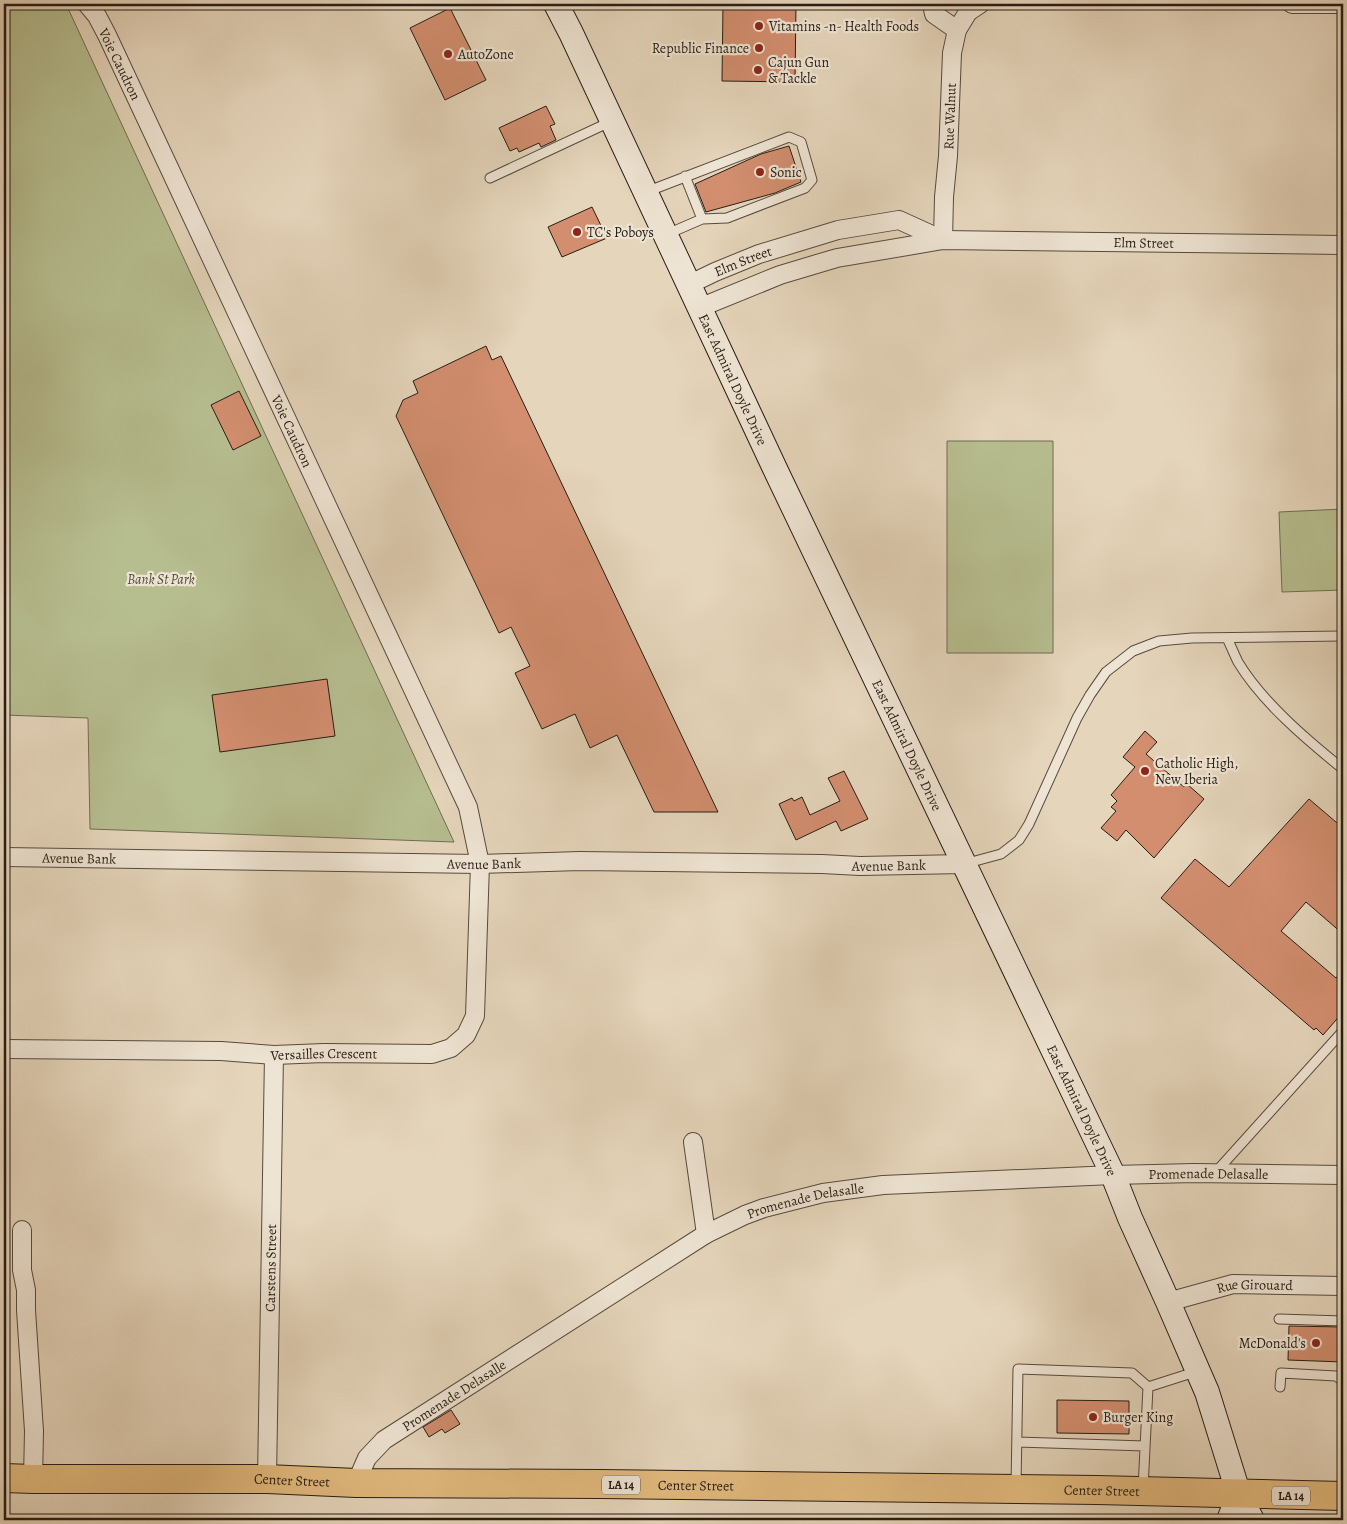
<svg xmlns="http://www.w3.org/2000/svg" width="1347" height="1524" font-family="Alegreya,serif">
<rect width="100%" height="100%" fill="#e5d5bb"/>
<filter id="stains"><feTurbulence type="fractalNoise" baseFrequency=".004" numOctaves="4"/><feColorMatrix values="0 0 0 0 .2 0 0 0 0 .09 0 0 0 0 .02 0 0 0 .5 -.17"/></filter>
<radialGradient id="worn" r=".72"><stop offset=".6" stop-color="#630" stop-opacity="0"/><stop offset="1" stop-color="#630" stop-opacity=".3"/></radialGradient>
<!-- green -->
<path fill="#b6bd8f" stroke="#6e6d52" d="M4 4H66L454 842 90 829 88 718 4 715Z
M947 441H1053V653H947Z
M1343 509V590L1282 592 1279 512Z"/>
<!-- building -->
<path fill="#d28e6f" stroke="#271d14" d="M723 4H796L795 82 722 81Z
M450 8 486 80 445 100 410 28Z
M546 106 555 124 550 126 556 140 541 147 539 143 519 152 517 148 510 151 499 128Z
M789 146 801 182 775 193 706 212 695 184 761 154Z
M592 207 607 238 562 257 548 227Z
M486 346 492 360 501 356 718 812H654L617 735 590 748 575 714 542 729 515 673 530 666 511 627 499 633 396 416 403 400 418 393 413 381Z
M239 391 261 436 233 450 211 405Z
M327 679 335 736 220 752 212 695Z
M1145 731 1157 742 1146 754 1184 787 1187 784 1204 799 1154 858 1126 830 1117 841 1101 828 1116 811 1111 807 1117 801 1111 795 1135 767 1123 757Z
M844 771 868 819 841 831 836 821 796 840 779 804 792 798 794 801 802 797 810 815 840 801 828 778Z
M1309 799 1343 828V934L1306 902 1281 931 1336 978 1343 970V1012L1323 1035 1316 1028 1314 1030 1161 898 1195 859 1229 887Z
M1289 1326 1343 1327V1362L1288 1360Z
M1057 1400 1129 1401V1434L1057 1433Z
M451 1410 460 1424 445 1433 442 1429 429 1437 423 1427Z"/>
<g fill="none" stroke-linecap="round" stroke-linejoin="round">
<defs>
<path id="lane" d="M685 176 702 219
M490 178 612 121
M646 192 789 137 801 142 812 180 805 188 727 218 702 219 665 235
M1227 638C1231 646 1234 654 1238 662 1262 702 1307 740 1343 769
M964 864 1001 854 1019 840 1029 824 1077 718 1090 695 1106 672 1133 651 1159 641 1192 638 1343 636
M1215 1173 1343 1031
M1279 1319 1343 1321
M1148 1387 1198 1371
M1280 1387 1281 1373 1336 1376 1343 1381
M1017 1442 1145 1446
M1016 1486 1018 1369 1132 1373 1148 1387 1143 1489"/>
<g id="street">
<path d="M932 4 934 14 957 30"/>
<path d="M1292 4H1343"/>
<path id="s1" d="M943 240 944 197 948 156 952 53 957 30 968 12 980 4"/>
<path id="s2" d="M688 285 715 272 759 254 838 230 899 220 943 240"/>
<path id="s3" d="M699 308 780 275 837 258 943 240 1343 245"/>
<path id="s4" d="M4 857 480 864 580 861 822 864 860 866 964 864"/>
<path id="s5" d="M4 1049 221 1051 274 1055 324 1053 432 1054 451 1048 466 1035 475 1016 480 864 468 807 107 35 97 16 87 4"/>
<path d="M693 1142 706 1234"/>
<path d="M22 1230V1270L26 1290V1310L34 1431 33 1479"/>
<path id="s6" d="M1168 1302 1233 1284 1343 1286"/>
<path id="s7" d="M267 1479 274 1055"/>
<path id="s8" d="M356 1483 367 1458 384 1440 706 1234 745 1215 764 1208 823 1193 883 1185 1113 1175 1194 1173 1343 1175"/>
</g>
<g id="secondary">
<path id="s9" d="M556 4 571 33 777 473 1113 1175 1130 1218 1168 1302 1207 1392 1239 1495 1252 1520"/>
<path d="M1229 1520 1239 1495"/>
</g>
<g id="primary">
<path id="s10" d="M4 1478 33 1479H267L356 1483 601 1484 1097 1490 1343 1496"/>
</g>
</defs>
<!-- lane casing -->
<use href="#lane" stroke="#564b3e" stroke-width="11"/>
<!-- street casing -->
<use href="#street" stroke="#564b3e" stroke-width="20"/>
<!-- secondary casing -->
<use href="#secondary" stroke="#271d14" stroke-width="26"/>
<!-- primary casing -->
<use href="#primary" stroke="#271d14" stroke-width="30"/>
<!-- lane -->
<use href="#lane" stroke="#eee4d3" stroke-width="9"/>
<!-- street -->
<use href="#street" stroke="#eee4d3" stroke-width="18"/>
<!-- secondary -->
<use href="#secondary" stroke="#eee4d3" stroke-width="24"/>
<!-- primary -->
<use href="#primary" stroke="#e2ba7e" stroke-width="28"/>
</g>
<!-- markers -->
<g fill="#8f2418" stroke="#eee4d3" stroke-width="2">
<circle cx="759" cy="26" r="5"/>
<circle cx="759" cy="48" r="5"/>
<circle cx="448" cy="54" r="5"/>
<circle cx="758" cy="70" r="5"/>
<circle cx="760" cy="172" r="5"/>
<circle cx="577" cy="232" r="5"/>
<circle cx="1145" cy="771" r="5"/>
<circle cx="1316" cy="1343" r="5"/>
<circle cx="1093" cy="1417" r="5"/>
</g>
<g text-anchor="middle" stroke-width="4.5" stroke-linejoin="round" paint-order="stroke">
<!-- shield labels -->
<g fill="#eee4d3" stroke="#63594d" stroke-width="1">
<rect x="602" y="1475.5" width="38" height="19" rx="4"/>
<rect x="1272" y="1486.5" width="38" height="19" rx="4"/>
</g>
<g font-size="12" font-weight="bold" fill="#271d14">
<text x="621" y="1489">LA 14</text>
<text x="1291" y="1500">LA 14</text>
</g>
<!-- poi labels -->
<g font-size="14" fill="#271d14" stroke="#eee4d3" text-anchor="start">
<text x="769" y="31">Vitamins -n- Health Foods</text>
<text x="749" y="53" text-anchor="end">Republic Finance</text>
<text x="458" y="59">AutoZone</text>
<text x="768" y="67">Cajun Gun<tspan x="768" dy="16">&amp; Tackle</tspan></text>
<text x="770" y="177">Sonic</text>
<text x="587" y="237">TC's Poboys</text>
<text x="1155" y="768">Catholic High,<tspan x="1155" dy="16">New Iberia</tspan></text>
<text x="1306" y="1348" text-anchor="end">McDonald's</text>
<text x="1103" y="1422">Burger King</text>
</g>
<!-- street labels -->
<g font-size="14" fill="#271d14" stroke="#eee4d3">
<text transform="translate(120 64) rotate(64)" y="5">Voie Caudron</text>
<text dy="5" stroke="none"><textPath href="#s1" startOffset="124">Rue Walnut</textPath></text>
<text dy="5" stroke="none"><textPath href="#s3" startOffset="455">Elm Street</textPath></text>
<text dy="5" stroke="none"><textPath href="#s2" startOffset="60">Elm Street</textPath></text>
<text dy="5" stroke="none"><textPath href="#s9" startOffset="415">East Admiral Doyle Drive</textPath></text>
<text transform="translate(292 431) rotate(65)" y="5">Voie Caudron</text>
<text dy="5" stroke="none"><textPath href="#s9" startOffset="820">East Admiral Doyle Drive</textPath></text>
<text dy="5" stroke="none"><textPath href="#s4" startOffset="75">Avenue Bank</textPath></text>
<text dy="5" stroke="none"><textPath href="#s4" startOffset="480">Avenue Bank</textPath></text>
<text dy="5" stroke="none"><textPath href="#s4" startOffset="885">Avenue Bank</textPath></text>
<text dy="5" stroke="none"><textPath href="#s5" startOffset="320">Versailles Crescent</textPath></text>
<text dy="5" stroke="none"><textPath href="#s9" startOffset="1225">East Admiral Doyle Drive</textPath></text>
<text dy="5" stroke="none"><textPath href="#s8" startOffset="945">Promenade Delasalle</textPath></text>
<text dy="5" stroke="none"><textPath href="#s8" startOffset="540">Promenade Delasalle</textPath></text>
<text dy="5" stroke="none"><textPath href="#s7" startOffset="211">Carstens Street</textPath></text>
<text dy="5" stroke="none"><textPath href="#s6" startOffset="89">Rue Girouard</textPath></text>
<text dy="5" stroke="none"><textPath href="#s8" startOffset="135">Promenade Delasalle</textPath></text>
<text dy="5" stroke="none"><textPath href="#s10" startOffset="288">Center Street</textPath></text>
<text dy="5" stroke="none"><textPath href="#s10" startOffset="692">Center Street</textPath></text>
<text dy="5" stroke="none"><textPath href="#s10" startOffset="1098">Center Street</textPath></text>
</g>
<!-- park labels -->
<g font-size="14" font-style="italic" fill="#524d39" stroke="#eee4d3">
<text x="161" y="584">Bank St Park</text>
</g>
</g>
<!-- margin -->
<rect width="1347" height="1524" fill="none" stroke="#e5d5bb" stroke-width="20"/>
<rect x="5" y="5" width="1337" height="1514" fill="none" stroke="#271d14" stroke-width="2.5"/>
<rect x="10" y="10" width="1327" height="1504" fill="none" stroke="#271d14"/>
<rect width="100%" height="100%" filter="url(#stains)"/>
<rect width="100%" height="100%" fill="url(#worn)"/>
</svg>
